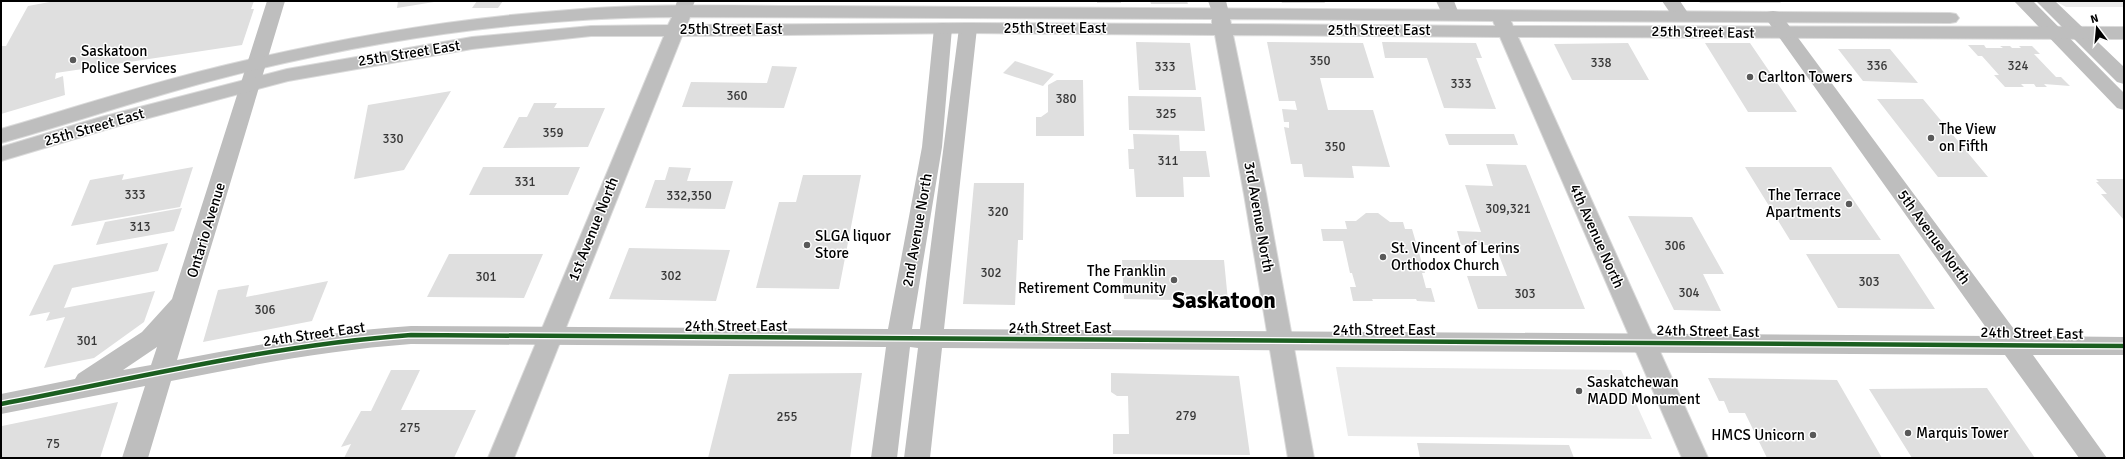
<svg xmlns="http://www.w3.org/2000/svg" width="2125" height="459" font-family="Signika,sans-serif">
<rect width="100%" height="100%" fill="#fff"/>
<!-- green -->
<path fill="#ebebeb" d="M2055 1H2124V7H2066Z
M1336 367 1621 370 1652 439 1348 436Z"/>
<!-- building -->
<path fill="#dfdfdf" d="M55 1H254L251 9H254L242 45 56 73 55 79 63 76 65 95 1 114V46H6L28 6Z
M398 1H434V2L397 8Z
M477 1H503L498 8H472Z
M1097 1H1121V3H1097Z
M1150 1H1187L1188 4H1151Z
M1281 1H1324L1325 3H1282Z
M1699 1H1779L1781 3H1700Z
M1136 42 1190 43 1196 90H1139Z
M1267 42 1363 43 1374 78H1320L1328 110H1373L1390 167 1352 166 1354 178 1304 177 1302 164H1291L1284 127 1289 128V122H1284L1282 109 1297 110 1295 101H1279Z
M1382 42 1476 43 1482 58H1476L1496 109 1444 108 1427 58H1385Z
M1628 43 1649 80H1572L1554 44Z
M1705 43H1750L1797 112H1748Z
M1968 45H1984L1986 48H2003L2000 46H2010L2012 48H2021L2019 46H2032L2040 54H2034L2056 77H2061L2070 86 2044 84 2047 87H2036L2034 84H2021L2024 87H2005L1994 75H1999L1982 56H1978Z
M1838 49H1890L1918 83 1863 81Z
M1015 61 1054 74 1043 86 1003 73Z
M772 66 797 67 784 108 682 107 691 82 767 83Z
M1057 80H1083L1084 136H1036V117H1041L1048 112V85Z
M451 91 404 170 354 179 368 105Z
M1128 96 1201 97 1205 131 1129 130Z
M1877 99H1923L1988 177H1938Z
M534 103H557L554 108H605L588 147 503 148 519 117H527Z
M1133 134 1179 135 1180 151H1206L1210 177H1183L1184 197H1136L1134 169H1129L1128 149H1134Z
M1445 134H1514L1518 145H1449Z
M1486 164 1526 165 1585 309H1478L1467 276H1507L1495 245H1461L1457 231 1481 232 1465 185 1493 186Z
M193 167 180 207 71 226 90 180 124 174 122 180Z
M483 167H580L568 195H469Z
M669 167 691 168 687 181H733L725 209 645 208 655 180H665Z
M1745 167H1831L1881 240H1790Z
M803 175H861L839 289 756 288 779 202H796Z
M2096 179H2124V220L2101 194H2107L2096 182H2099Z
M974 183H1024L1023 240H1018L1015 305 963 304Z
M182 208 174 231 96 245 105 222Z
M1366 213H1378L1390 222H1403L1405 229H1412L1425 273H1422L1426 288H1431L1435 302 1417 301 1416 299H1372L1373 301H1353L1350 287H1356L1352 273H1350L1343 241H1323L1321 229H1347L1345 221H1356Z
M1628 216 1692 217 1724 274H1703L1721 311 1674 310Z
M168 243 158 271 72 288 64 308 155 291 144 322 94 358 44 368 65 317 46 321 50 312 29 316 54 265Z
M629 248 730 250 716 301 609 299Z
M449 254H543L524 298 427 297Z
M1806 254H1899L1935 309 1838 308Z
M1122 260H1224L1228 301 1124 299Z
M328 281 312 321 203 342 218 290 249 285 246 297Z
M391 370H420L401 410H476L454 458H344L351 444 341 447 361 411H371Z
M862 373 850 458H708L729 374Z
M1111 373 1239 376 1250 455 1113 454V434H1129L1128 396H1117L1111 392Z
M1708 378 1837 380 1882 458H1767L1745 413H1729L1724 401H1719Z
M1987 388 2035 458H1912L1869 389Z
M118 402 100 458H1L2 426Z
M1417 443 1569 445 1574 458H1420Z"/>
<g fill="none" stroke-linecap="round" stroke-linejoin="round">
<defs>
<path id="major" d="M820 6 1950 13 1956 14 1959 18 1956 22 1950 23 1511 21 1513 26 2124 27V39L1518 37 1708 458H1682L1500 37 1233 35 1266 194 1314 458H1288L1244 194 1215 35 968 33 682 36 514 458H488L664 36H591L472 49 288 81 115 127 1 161V147L101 117 287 69 472 37 591 26 668 25 672 17C522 18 371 40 226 77 150 96 76 122 1 143V129C76 107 150 83 226 65 339 38 454 18 569 10 652 3 736 6 820 6ZM690 17 1212 19V24L968 23 687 25ZM1230 19 1493 21 1495 26 1231 24Z"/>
</defs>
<!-- major casing -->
<use href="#major" stroke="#dbdbdb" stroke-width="2"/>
<!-- minor -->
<path fill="#bebebe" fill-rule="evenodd" d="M267 1H285L177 360C255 345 332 331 411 326L888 329 922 147 934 28 937 24 943 23 949 24 952 28 942 147 912 329H920L959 28 962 24 968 23 974 24 977 28 944 329 1992 336 1764 16 1767 12 1773 11 1779 12 2019 336 2124 337V355H2033L2107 458H2079L2005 355 942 348 930 458H904L918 348 910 347 897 458H871L886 347 411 344C330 350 251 365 171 381L148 458H122L145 386 1 414V394L75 379 78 374 142 332 172 299ZM157 347 151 365 123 370Z
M677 1H695L689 15 683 16 677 15 674 11Z
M1208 1H1226L1229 13 1226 17 1220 18 1214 17Z
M1436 1H1454L1459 14 1456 18 1450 19 1444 18Z
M1662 1H1680L1690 16 1687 20 1681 21 1675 20Z
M2014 1H2033L2124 93V110L2117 108Z
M2036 1H2055L2124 67V84L2117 82Z"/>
<!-- major -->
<use href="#major" fill="#bebebe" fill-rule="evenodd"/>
<defs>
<path id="cycleway" d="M1 404C137 378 273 345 411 335L2124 346"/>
</defs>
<!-- cycleway casing -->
<use href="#cycleway" stroke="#fff" stroke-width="7"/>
<!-- cycleway -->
<use href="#cycleway" stroke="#1b5e20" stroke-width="4.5"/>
</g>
<!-- markers -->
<g fill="#595959" stroke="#fff" stroke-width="1.5">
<circle cx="73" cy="60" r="4"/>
<circle cx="1750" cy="77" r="4"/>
<circle cx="1931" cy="138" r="4"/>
<circle cx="1849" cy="204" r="4"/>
<circle cx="807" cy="245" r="4"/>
<circle cx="1383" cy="257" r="4"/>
<circle cx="1174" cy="280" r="4"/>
<circle cx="1579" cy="391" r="4"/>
<circle cx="1908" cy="433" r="4"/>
<circle cx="1813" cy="435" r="4"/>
</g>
<g text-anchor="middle" stroke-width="3" stroke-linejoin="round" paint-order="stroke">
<!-- number labels -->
<g font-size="13" fill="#383838">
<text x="1320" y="65">350</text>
<text x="1601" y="67">338</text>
<text x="1877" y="70">336</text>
<text x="2018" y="70">324</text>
<text x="1165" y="71">333</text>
<text x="1461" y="88">333</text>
<text x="737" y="100">360</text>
<text x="1066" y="103">380</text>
<text x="1166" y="118">325</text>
<text x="553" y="137">359</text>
<text x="393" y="143">330</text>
<text x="1335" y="151">350</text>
<text x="1168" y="165">311</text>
<text x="525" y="186">331</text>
<text x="135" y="199">333</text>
<text x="689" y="200">332,350</text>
<text x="1508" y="213">309,321</text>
<text x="998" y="216">320</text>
<text x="140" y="231">313</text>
<text x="1675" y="250">306</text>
<text x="991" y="277">302</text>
<text x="671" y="280">302</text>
<text x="486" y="281">301</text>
<text x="1869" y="286">303</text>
<text x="1689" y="297">304</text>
<text x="1525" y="298">303</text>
<text x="265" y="314">306</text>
<text x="87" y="345">301</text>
<text x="1186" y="420">279</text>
<text x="787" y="421">255</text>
<text x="410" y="432">275</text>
<text x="53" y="448">75</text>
</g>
<!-- street labels -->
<g font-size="15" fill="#000" stroke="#fff">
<text x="1055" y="33">25th Street East</text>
<text x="731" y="34">25th Street East</text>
<text x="1379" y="35">25th Street East</text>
<text transform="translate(1703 32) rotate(1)" y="5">25th Street East</text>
<text transform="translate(409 53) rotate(-9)" y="5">25th Street East</text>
<text transform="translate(94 127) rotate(-16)" y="5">25th Street East</text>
<text transform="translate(1259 217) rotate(80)" y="5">3rd Avenue North</text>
<text transform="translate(593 229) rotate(-68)" y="5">1st Avenue North</text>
<text transform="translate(206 230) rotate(-73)" y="5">Ontario Avenue</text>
<text transform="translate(917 230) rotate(-80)" y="5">2nd Avenue North</text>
<text transform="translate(1597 236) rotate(66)" y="5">4th Avenue North</text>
<text transform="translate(1934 237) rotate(54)" y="5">5th Avenue North</text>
<text x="736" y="331">24th Street East</text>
<text x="1060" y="333">24th Street East</text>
<text x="1384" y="335">24th Street East</text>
<text transform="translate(1708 331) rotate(1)" y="5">24th Street East</text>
<text transform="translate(2032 333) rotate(1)" y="5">24th Street East</text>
<text transform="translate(314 334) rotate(-8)" y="5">24th Street East</text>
</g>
<!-- poi labels -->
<g font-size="15" fill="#000" stroke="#fff" text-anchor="start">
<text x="81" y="56">Saskatoon<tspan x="81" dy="17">Police Services</tspan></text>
<text x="1758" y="82">Carlton Towers</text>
<text x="1939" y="134">The View<tspan x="1939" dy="17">on Fifth</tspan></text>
<text x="1841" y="200" text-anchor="end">The Terrace<tspan x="1841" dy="17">Apartments</tspan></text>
<text x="815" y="241">SLGA liquor<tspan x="815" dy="17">Store</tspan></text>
<text x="1391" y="253">St. Vincent of Lerins<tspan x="1391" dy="17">Orthodox Church</tspan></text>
<text x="1166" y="276" text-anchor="end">The Franklin<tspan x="1166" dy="17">Retirement Community</tspan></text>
<text x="1587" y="387">Saskatchewan<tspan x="1587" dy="17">MADD Monument</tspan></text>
<text x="1916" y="438">Marquis Tower</text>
<text x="1805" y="440" text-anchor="end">HMCS Unicorn</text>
</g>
<!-- town labels -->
<g font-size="23" font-weight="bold" fill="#000" stroke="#fff">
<text x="1224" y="308">Saskatoon</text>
</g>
</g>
<!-- border -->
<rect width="2125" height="459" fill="none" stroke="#000000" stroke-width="4"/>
<!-- north arrow -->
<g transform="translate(2097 28) rotate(344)" stroke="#ffffff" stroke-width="3" paint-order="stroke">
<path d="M0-3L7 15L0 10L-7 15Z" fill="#000000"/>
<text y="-6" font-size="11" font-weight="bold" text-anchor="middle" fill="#000000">N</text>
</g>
</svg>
